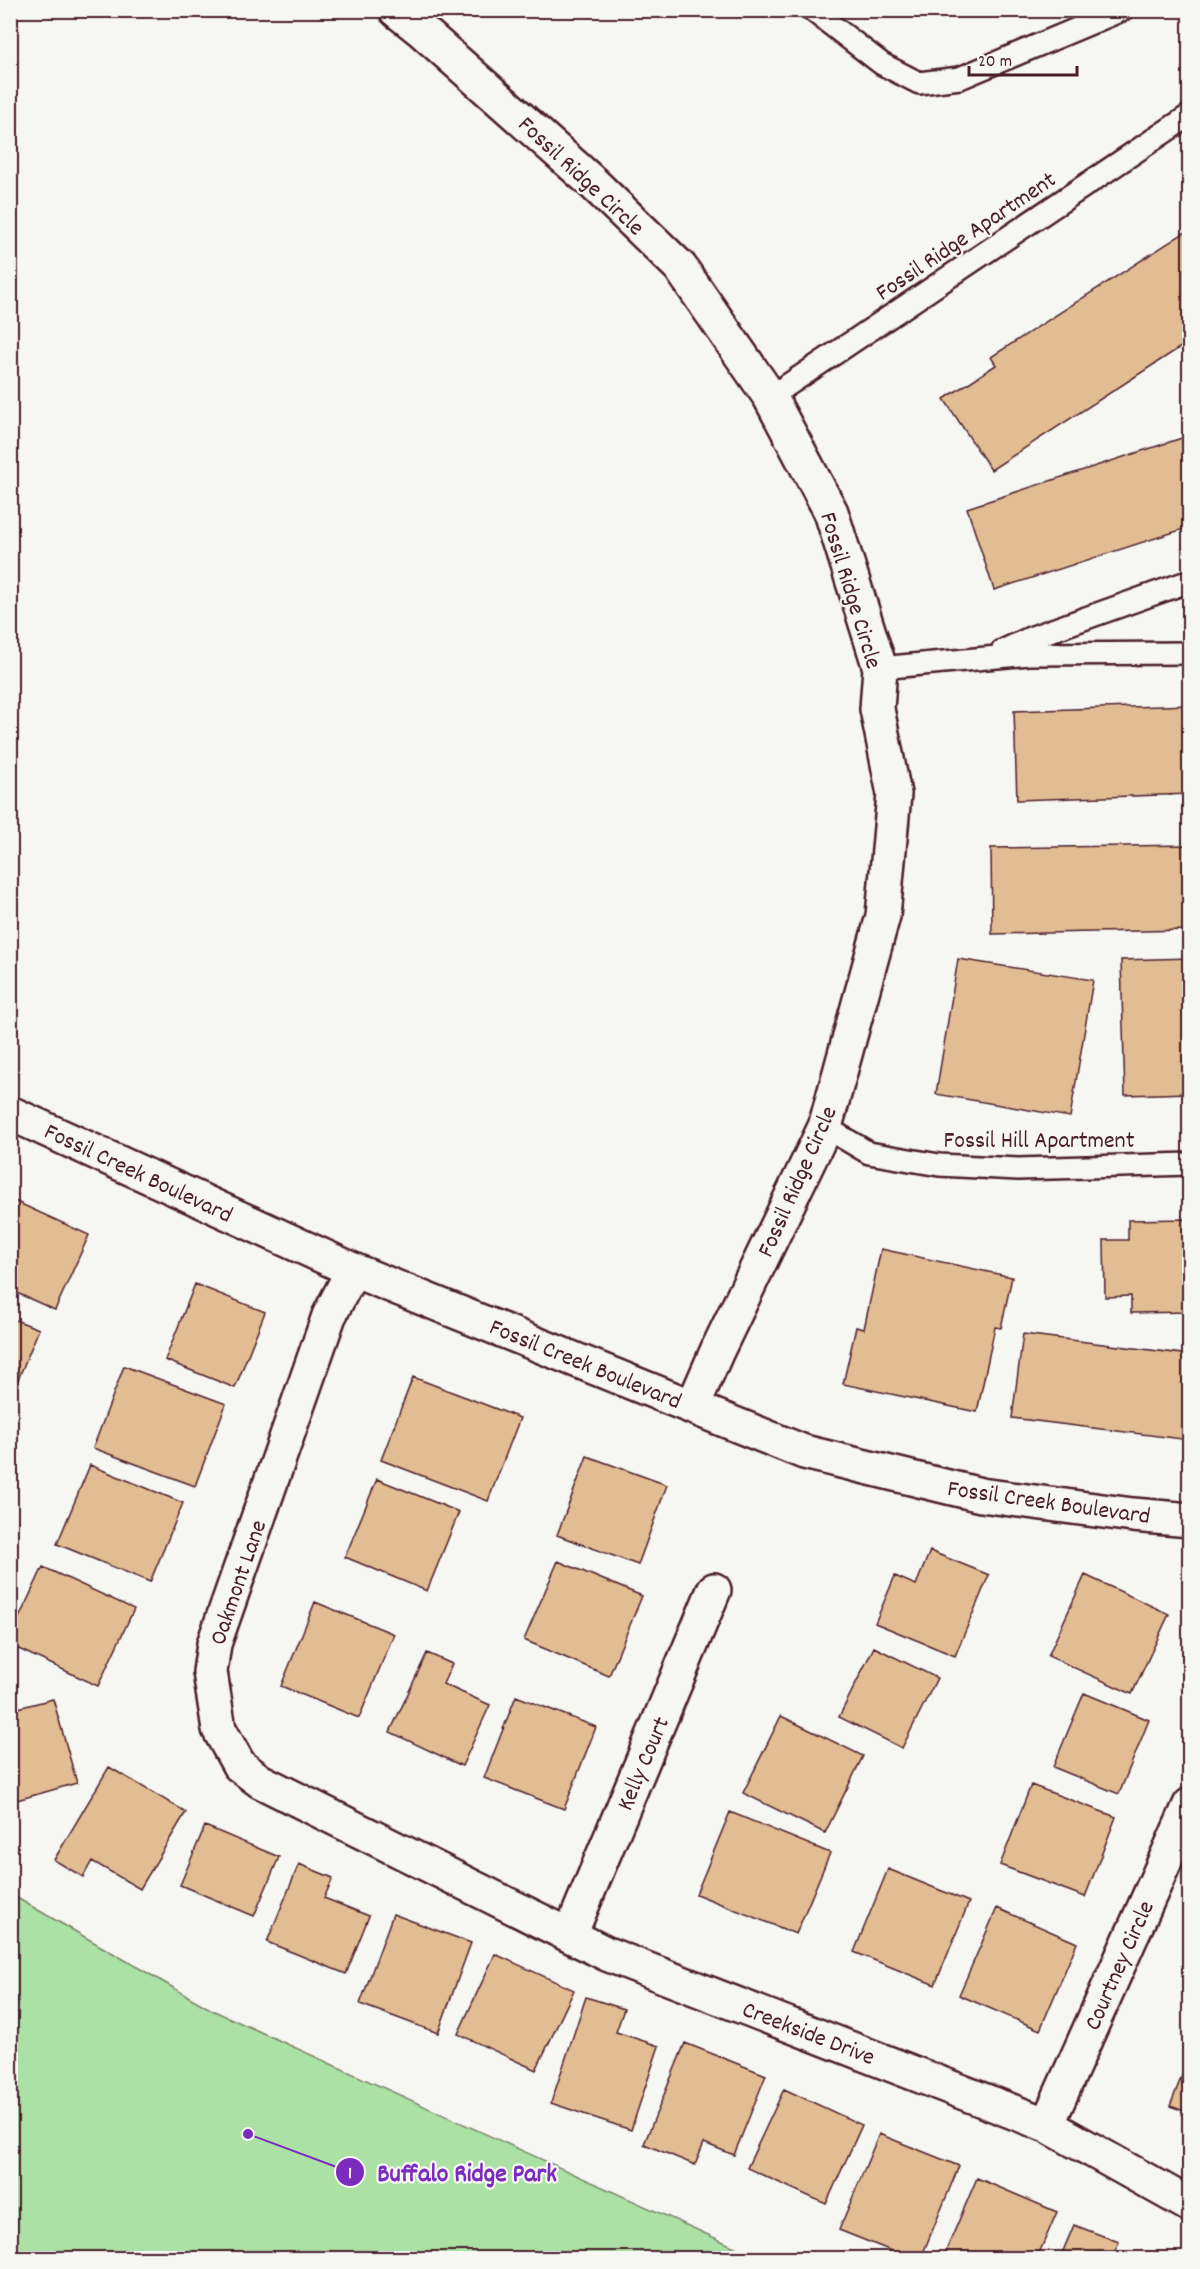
<svg xmlns="http://www.w3.org/2000/svg" width="1200" height="2269" font-family="Dekko,sans-serif">
<rect width="100%" height="100%" fill="#f6f6f2"/>
<filter id="ink" filterUnits="userSpaceOnUse"><feTurbulence type="fractalNoise" baseFrequency=".0167" numOctaves="2"/><feDisplacementMap in="SourceGraphic" scale="12" xChannelSelector="R" yChannelSelector="G"/><feConvolveMatrix kernelMatrix="1 2 1 2 8 2 1 2 1" color-interpolation-filters="sRGB"/></filter>
<g filter="url(#ink)">
<!-- green -->
<path fill="#abe1a4" stroke="#7a8068" stroke-width="1.5" d="M10 1894 212 2010 759 2258H11Z"/>
<!-- building -->
<path fill="#e2bc93" stroke="#4a1f2b" stroke-width="1.5" d="M1190 229V341L991 470 944 399 996 365 991 357Z
M1185 437 1190 451V527L994 590 967 508Z
M1190 705V794L1017 800 1014 711Z
M1190 845V930L992 934 991 848Z
M1190 958V1093L1125 1095 1121 960Z
M958 959 1093 980 1070 1117 936 1094Z
M10 1199 89 1235 55 1310 10 1290Z
M1190 1219V1312L1131 1313V1296L1105 1297 1104 1240H1128V1220Z
M881 1249 1012 1277 1001 1328 995 1327 977 1412 843 1384 856 1327 864 1329Z
M195 1284 265 1312 235 1388 165 1360Z
M10 1318 39 1329 10 1399Z
M1023 1334 1190 1355V1440L1012 1418Z
M124 1366 226 1404 195 1486 93 1448Z
M413 1377 520 1418 488 1501 381 1460Z
M587 1456 667 1485 638 1565 557 1535Z
M90 1465 183 1503 150 1582 57 1544Z
M377 1479 459 1512 427 1591 345 1557Z
M930 1551 989 1575 955 1656 875 1623 895 1576 916 1585Z
M558 1561 642 1596 609 1676 524 1640Z
M43 1567 134 1609 98 1686 10 1645V1637Z
M1085 1575 1169 1614 1132 1694 1048 1656Z
M315 1602 394 1634 359 1718 281 1686Z
M874 1647 937 1678 902 1748 839 1717Z
M427 1653 452 1664 443 1684 490 1705 462 1766 390 1732Z
M1084 1693 1149 1720 1119 1794 1053 1767Z
M516 1696 596 1727 564 1809 484 1778Z
M53 1699 77 1783 10 1802V1710Z
M781 1716 863 1756 825 1833 743 1793Z
M109 1767 186 1812 140 1889 92 1861 83 1877 54 1860Z
M1031 1785 1116 1817 1085 1897 1000 1865Z
M730 1812 830 1853 796 1934 696 1894Z
M205 1826 279 1857 254 1916 180 1885Z
M299 1864 333 1878 324 1898 369 1916 346 1974 267 1942Z
M888 1869 969 1902 935 1985 854 1952Z
M997 1908 1077 1943 1040 2030 959 1995Z
M393 1914 471 1943 438 2033 360 2004Z
M495 1954 574 1990 536 2070 458 2034Z
M586 1997 624 2009 616 2032 659 2046 631 2130 551 2103Z
M685 2043 766 2075 734 2155 704 2143 695 2165 644 2144Z
M1190 2055V2113L1170 2106Z
M784 2089 862 2125 826 2204 747 2168Z
M879 2134 959 2166 921 2258H909L839 2230Z
M977 2178 1057 2212 1037 2258H943Z
M1074 2225 1119 2242 1112 2258H1060Z"/>
<g fill="none" stroke-linecap="round" stroke-linejoin="round">
<defs>
<path id="service" d="M812 10 882 64 919 83 960 78 1122 10
M770 397 1190 115
M1002 651 1030 638 1190 581
M880 668 1029 654 1190 653
M825 1127 869 1153 939 1165 1018 1169 1190 1164"/>
<path id="minor" d="M353 1270 329 1316 214 1644 210 1672 219 1729 239 1765 260 1781 607 1954 1047 2125 1190 2205
M570 1935 714 1590
M1047 2125 1190 1805"/>
<path id="tertiary" d="M396 10 420 29 592 182 680 267 770 397 831 512 880 668 877 709 894 794 883 916 825 1127 717 1351 693 1406"/>
<path id="secondary" d="M10 1113 353 1270 804 1452 981 1495 1133 1515 1190 1520"/>
</defs>
<!-- service casing -->
<use href="#service" stroke="#4a1f2b" stroke-width="26"/>
<!-- minor casing -->
<use href="#minor" stroke="#4a1f2b" stroke-width="38"/>
<!-- tertiary casing -->
<use href="#tertiary" stroke="#4a1f2b" stroke-width="38"/>
<!-- secondary casing -->
<use href="#secondary" stroke="#4a1f2b" stroke-width="38"/>
<!-- service -->
<use href="#service" stroke="#f6f6f2" stroke-width="21"/>
<!-- minor -->
<use href="#minor" stroke="#f6f6f2" stroke-width="33"/>
<!-- tertiary -->
<use href="#tertiary" stroke="#f6f6f2" stroke-width="33"/>
<!-- secondary -->
<use href="#secondary" stroke="#f6f6f2" stroke-width="33"/>
</g>
</g>
<g text-anchor="middle" stroke-width="4.5" stroke-linejoin="round" paint-order="stroke">
<!-- street labels -->
<g font-size="24" fill="#4a1f2b" stroke="#f6f6f2">
<text transform="translate(582 175) rotate(43)" y="8">Fossil Ridge Circle</text>
<text transform="translate(965 235) rotate(-34)" y="8">Fossil Ridge Apartment</text>
<text transform="translate(852 590) rotate(73)" y="8">Fossil Ridge Circle</text>
<text x="1039" y="1147">Fossil Hill Apartment</text>
<text transform="translate(139 1172) rotate(25)" y="8">Fossil Creek Boulevard</text>
<text transform="translate(796 1181) rotate(-66)" y="8">Fossil Ridge Circle</text>
<text transform="translate(586 1363) rotate(22)" y="8">Fossil Creek Boulevard</text>
<text transform="translate(1049 1501) rotate(8)" y="8">Fossil Creek Boulevard</text>
<text transform="translate(237 1582) rotate(-71)" y="8">Oakmont Lane</text>
<text transform="translate(642 1763) rotate(-67)" y="8">Kelly Court</text>
<text transform="translate(1118 1965) rotate(-66)" y="8">Courtney Circle</text>
<text transform="translate(809 2032) rotate(21)" y="8">Creekside Drive</text>
</g>
</g>
<!-- callouts -->
<path fill="none" stroke="#7b2cbf" stroke-width="2" d="M248 2134L350 2172"/>
<g fill="#7b2cbf" stroke="#f6f6f2" stroke-width="2">
<circle cx="248" cy="2134" r="6"/>
<circle cx="350" cy="2172" r="15"/>
</g>
<g font-size="18" text-anchor="middle" font-weight="bold" fill="#fff">
<text x="350" y="2178">1</text>
</g>
<g font-size="26" text-anchor="middle" font-weight="bold" fill="#7b2cbf" stroke="#f6f6f2" stroke-width="4.5" stroke-linejoin="round" paint-order="stroke">
<text x="467" y="2181">Buffalo Ridge Park</text>
</g>
<!-- margin -->
<rect width="1200" height="2269" fill="none" stroke="#f6f6f2" stroke-width="36"/>
<rect x="18" y="18" width="1164" height="2233" fill="none" stroke="#4a1f2b" stroke-width="2" filter="url(#ink)"/>
<!-- scale -->
<path d="M969 66v9h108v-9" fill="none" stroke="#4a1f2b" stroke-width="3"/>
<text x="978" y="66" font-size="18" fill="#4a1f2b" stroke="#f6f6f2" stroke-width="4.5" paint-order="stroke">20 m</text>
</svg>
